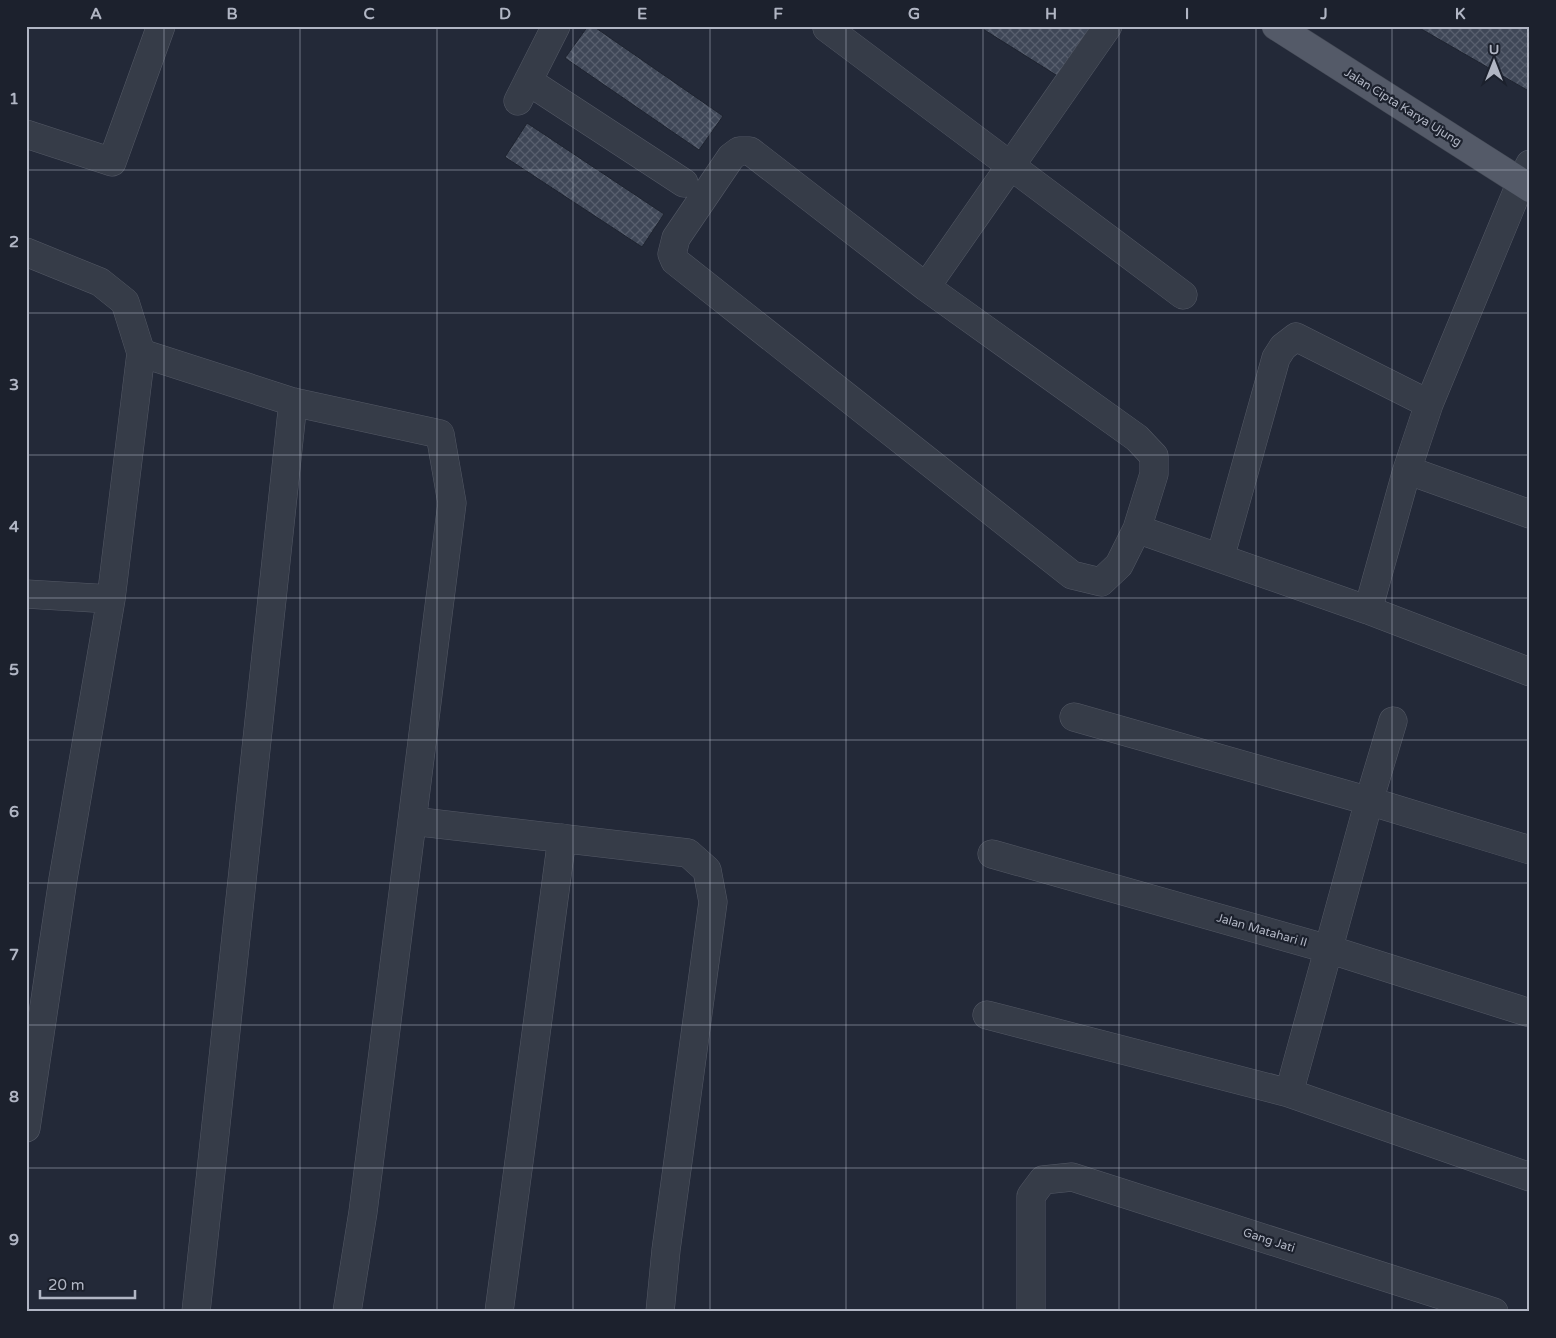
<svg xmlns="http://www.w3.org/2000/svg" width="1556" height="1338" font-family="'Varela Round',sans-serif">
<defs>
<pattern id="building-cross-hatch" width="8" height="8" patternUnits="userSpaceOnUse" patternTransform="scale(1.25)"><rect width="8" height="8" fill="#3f4757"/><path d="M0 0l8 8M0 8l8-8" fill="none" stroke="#585f6e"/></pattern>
</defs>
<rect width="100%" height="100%" fill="#232938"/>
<!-- building -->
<path fill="url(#building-cross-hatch)" stroke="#1e232f" d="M588 26H593L723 116 699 150 565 58Z
M978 26H1099L1064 80Z
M1416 26H1530V86L1527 90Z
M527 123 664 214 642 247 505 157Z"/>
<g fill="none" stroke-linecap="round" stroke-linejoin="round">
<defs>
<path id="minor" d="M827 28 1183 295
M528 81 684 183
M518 101 556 26
M26 134 112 162 161 26
M739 151H750L926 287 1137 438 1154 456V474L1137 529 1119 565 1101 582 1072 575 675 261 672 254 676 238 731 157Z
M26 252 100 282 125 302 141 353 111 599 63 879 26 1128
M926 287 1108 26
M141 353 293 402 440 434 452 503 363 1212 347 1312
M1407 470 1530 514
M1137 529 1368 610 1530 672
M1220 558 1276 358 1283 347 1296 337 1429 404
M26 594 111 599
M1368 610 1407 470 1429 404 1521 182 1530 164
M1074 717 1369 801 1530 850
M412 821 688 853 707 870 713 902 666 1250 660 1312
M992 854 1328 949 1530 1013
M987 1015 1289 1093 1530 1177
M1289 1093 1369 801 1393 721
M196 1312 293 402
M499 1312 562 838
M1031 1312V1196L1043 1180 1072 1177 1494 1312"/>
<path id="primary" d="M1276 26 1530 188"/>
</defs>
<!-- minor casing -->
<use href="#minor" stroke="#545966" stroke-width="29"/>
<!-- primary casing -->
<use href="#primary" stroke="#404551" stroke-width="29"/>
<!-- minor -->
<use href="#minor" stroke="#363c48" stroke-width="28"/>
<!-- primary -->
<use href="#primary" stroke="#545a68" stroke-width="28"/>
</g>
<!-- grid -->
<path fill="none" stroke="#b1b6c4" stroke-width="1" stroke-opacity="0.55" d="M164 26V1312M300 26V1312M437 26V1312M573 26V1312M710 26V1312M846 26V1312M983 26V1312M1119 26V1312M1256 26V1312M1392 26V1312M26 170H1530M26 313H1530M26 455H1530M26 598H1530M26 740H1530M26 883H1530M26 1025H1530M26 1168H1530"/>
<g text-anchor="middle" stroke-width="4.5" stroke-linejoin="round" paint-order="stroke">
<!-- street labels -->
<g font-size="12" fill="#b1b6c4" stroke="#1c212d">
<text transform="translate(1403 107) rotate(32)" y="4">Jalan Cipta Karya Ujung</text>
<text transform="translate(1262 930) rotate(16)" y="4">Jalan Matahari II</text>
<text transform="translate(1269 1240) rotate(18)" y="4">Gang Jati</text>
</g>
</g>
<!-- border -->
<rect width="1556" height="1338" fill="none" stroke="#1c212d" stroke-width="55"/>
<!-- north arrow -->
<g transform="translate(1494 62)" stroke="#1c212d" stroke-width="4" paint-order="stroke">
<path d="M0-4L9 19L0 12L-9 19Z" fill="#b1b6c4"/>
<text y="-8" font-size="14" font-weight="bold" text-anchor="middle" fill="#b1b6c4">U</text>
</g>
<!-- scale -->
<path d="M40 1290v8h95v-8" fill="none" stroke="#b1b6c4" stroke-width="2.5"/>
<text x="48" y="1290" font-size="15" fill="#b1b6c4" stroke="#1c212d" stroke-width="4" paint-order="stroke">20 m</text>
<rect x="28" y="28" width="1500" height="1282" fill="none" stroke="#b1b6c4" stroke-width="2"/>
<g font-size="16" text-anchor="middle" font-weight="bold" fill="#b1b6c4">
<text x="96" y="19">A</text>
<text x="232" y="19">B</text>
<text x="369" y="19">C</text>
<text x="505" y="19">D</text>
<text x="642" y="19">E</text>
<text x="778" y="19">F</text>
<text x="914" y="19">G</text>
<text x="1051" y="19">H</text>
<text x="1187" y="19">I</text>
<text x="1324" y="19">J</text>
<text x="1460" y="19">K</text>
<text x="14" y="104">1</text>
<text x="14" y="247">2</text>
<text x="14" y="390">3</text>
<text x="14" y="532">4</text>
<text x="14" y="675">5</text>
<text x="14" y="817">6</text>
<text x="14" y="960">7</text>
<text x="14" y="1102">8</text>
<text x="14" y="1245">9</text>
</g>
</svg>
